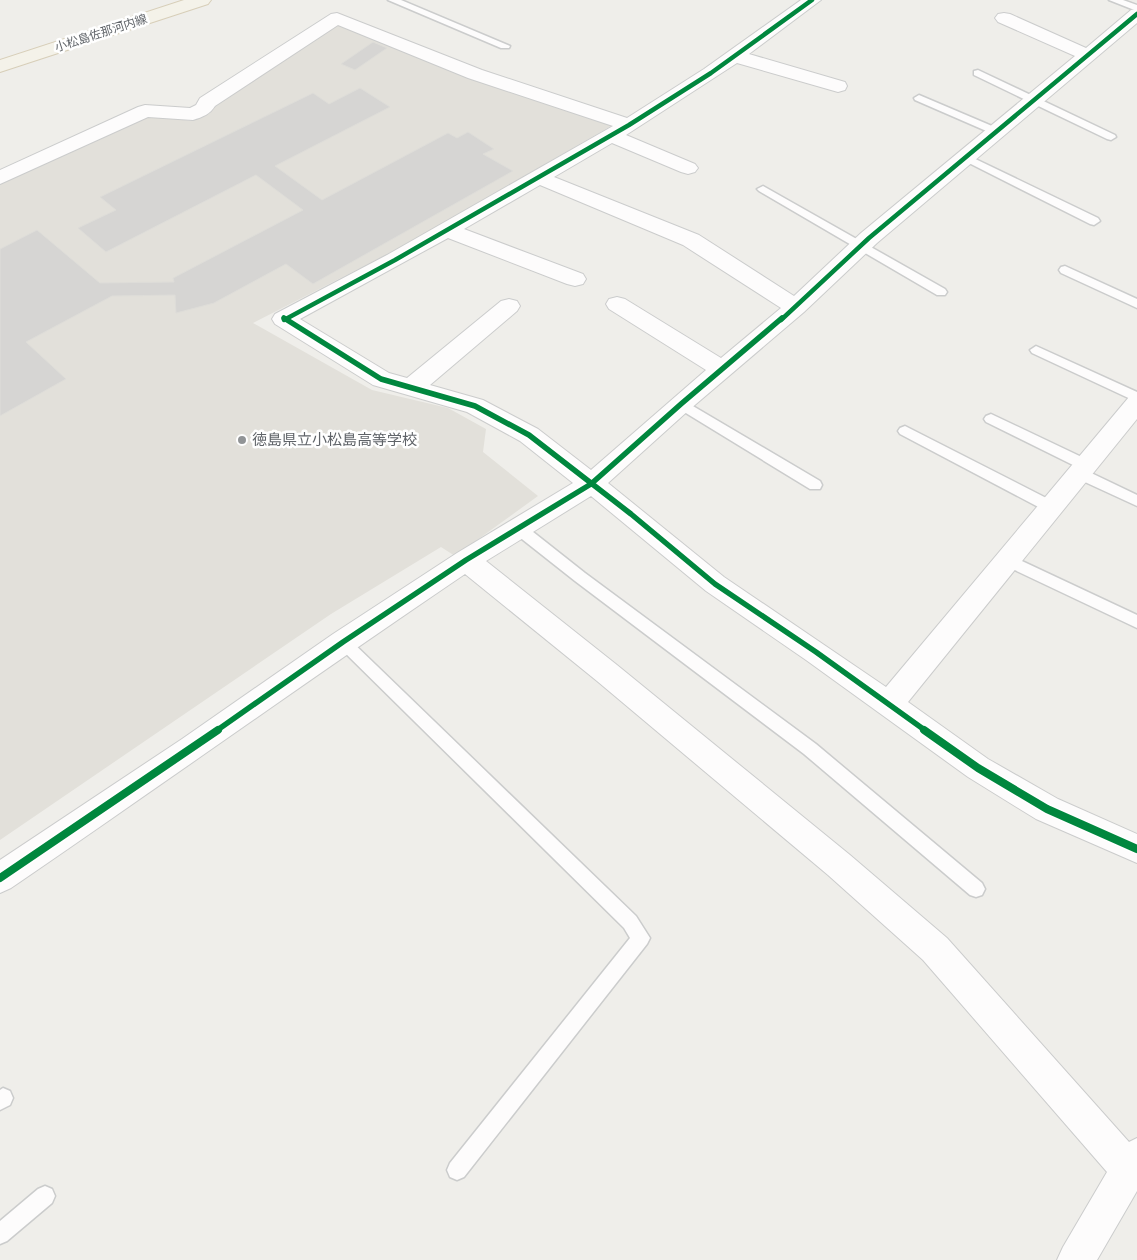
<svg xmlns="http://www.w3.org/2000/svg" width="1137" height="1260" font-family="'Space Grotesk','Noto Sans JP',sans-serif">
<rect width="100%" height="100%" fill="#efeeea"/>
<!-- education -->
<path fill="#e2e0da" d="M340 24 471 78 611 126 407 244 253 323 372 390 448 408 486 429 483 452 538 496 455 556 441 547 331 614 0 840V184L150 115 191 121 210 113 213 105Z"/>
<!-- building -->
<path fill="#d6d5d3" stroke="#deddd9" d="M373 42 387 48 355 70 341 64Z
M360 88 390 107 275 166 322 200 448 133 457 138 468 132 494 149 483 154 513 171 313 284 286 264 214 303 176 313 175 295 112 296 26 342 66 379 0 416V249L37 230 100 283 174 282 173 278 303 210 256 175 106 252 78 228 116 210 100 197 313 93 329 104Z"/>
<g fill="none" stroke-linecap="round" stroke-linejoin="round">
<defs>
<path id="lane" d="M388 0H401L510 46 509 48H501Z
M1109 0H1123L1137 5V11Z
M978 70 1115 135 1116 137 1111 140 1107 139 974 75V71Z
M919 95 999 129 1000 131 999 133H991L915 100 914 98Z
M965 154 1098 218 1100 221 1094 225 1090 224 961 159 960 157 961 155Z
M763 186 945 289 947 292 945 295H937L759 191 757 189Z
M1065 266 1137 299V308L1061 273 1059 270 1061 267Z
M1036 346 1137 392V402L1032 353 1030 350Z
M681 399 820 481 822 485 820 489H810L676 407 674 404 676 401Z
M991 414 1090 461 1092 465 1090 469 1085 470 1137 495V506L1074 477 1072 473 1074 469 1079 468 986 422 984 419 986 416Z
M905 426 1056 503 1058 507 1056 511 1051 512 1046 511 900 434 898 431 900 428Z
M518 523 523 524 585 573 816 744 982 883 985 889 982 895 976 897 970 895 804 754 575 581 513 532 511 528 513 524Z
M1007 554 1137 615V628L1002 564 1000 560 1002 556Z
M343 636 348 638 636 916 650 938 647 944 464 1177 457 1180 450 1177 447 1170 450 1163 630 938 624 928 338 646 335 642 338 638Z
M3 1088 10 1091 13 1098 10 1105 0 1110V1090Z
M45 1186 52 1189 55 1196 52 1203 7 1241 0 1244V1221L38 1189Z"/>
<path id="street" d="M801 0H821L749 54 845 82 847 86 845 90 838 92 831 90 737 63 626 135 695 164 698 168 695 172 688 174 681 172 612 143 554 177 699 235 794 296 861 233 1075 56 998 22 995 18 998 14 1004 13 1010 14 1086 48 1131 10 1137 9V23L877 243 804 312 689 410 608 483 724 577 886 687 1129 397 1137 395V419L908 702 988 759 1058 799 1137 834V863L1036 819 968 777 806 660 706 591 591 496 486 561 617 665 850 855 947 938 1129 1142 1137 1138V1191L1097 1260H1057L1063 1247 1107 1172 923 960 828 875 597 681 465 574C313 677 163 784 11 888L0 893V860L182 739 333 634 457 553 573 483 520 441 467 412 373 385 275 324 272 319 275 314 387 255 613 126 468 78 338 25 215 106C210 114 203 117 193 120L148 117 0 184V170L138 107 145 105 190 108 196 105 200 98 331 14 337 13 482 70 627 118 704 69ZM540 185 683 245 781 308 721 358 625 299 617 297 609 299 606 304 609 309 706 370 591 470 538 429 483 400 430 385 517 311 520 306 517 301 509 299 501 301 407 378 389 373 300 319 448 238 567 284 575 286 583 284 586 279 583 274 464 229Z"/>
<path id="primary" d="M184 0H211L208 4 0 72V60Z"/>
</defs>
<!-- lane casing -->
<use href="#lane" stroke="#cbcccc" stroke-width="3"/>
<!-- street casing -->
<use href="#street" stroke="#cbcccc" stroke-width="2"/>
<!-- primary casing -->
<use href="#primary" stroke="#d7ceb8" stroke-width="2"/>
<!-- lane -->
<use href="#lane" fill="#fdfcfc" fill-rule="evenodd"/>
<!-- street -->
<use href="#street" fill="#fdfcfc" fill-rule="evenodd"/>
<!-- primary -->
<use href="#primary" fill="#f4f2e9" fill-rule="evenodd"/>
<defs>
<path id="cycleway-far2" d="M284 320 395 260 629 125 711 73 812 0
M781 320 869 238 1137 14"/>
<path id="cycleway-far1" d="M284 318 381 379 475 406 529 435 631 514 715 584 816 652 926 731
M216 731 343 642 466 560 591 484 681 404 782 318"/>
<path id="cycleway" d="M924 730 978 768 1047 809 1137 849
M0 878 218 730"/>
</defs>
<!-- cycleway-far2 casing -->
<use href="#cycleway-far2" stroke="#fff" stroke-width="7"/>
<!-- cycleway-far1 casing -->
<use href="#cycleway-far1" stroke="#fff" stroke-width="9"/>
<!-- cycleway casing -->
<use href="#cycleway" stroke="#fff" stroke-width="11"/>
<!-- cycleway-far2 -->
<use href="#cycleway-far2" stroke="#00873e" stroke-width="4.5"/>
<!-- cycleway-far1 -->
<use href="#cycleway-far1" stroke="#00873e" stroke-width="5.5"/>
<!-- cycleway -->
<use href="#cycleway" stroke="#00873e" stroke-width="8"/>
</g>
<!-- markers -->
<circle fill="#919496" stroke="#fff" stroke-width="2" cx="242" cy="440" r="5"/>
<g text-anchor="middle" stroke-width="5" stroke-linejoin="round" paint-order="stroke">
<!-- far-street labels -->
<g font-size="12" fill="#5f6368" stroke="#fff">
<text transform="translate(101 33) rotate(-18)" y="4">小松島佐那河内線</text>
</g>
<!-- poi labels -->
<g font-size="15" fill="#5f6368" stroke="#fff" text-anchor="start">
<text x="252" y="445">徳島県立小松島高等学校</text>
</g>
</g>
</svg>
